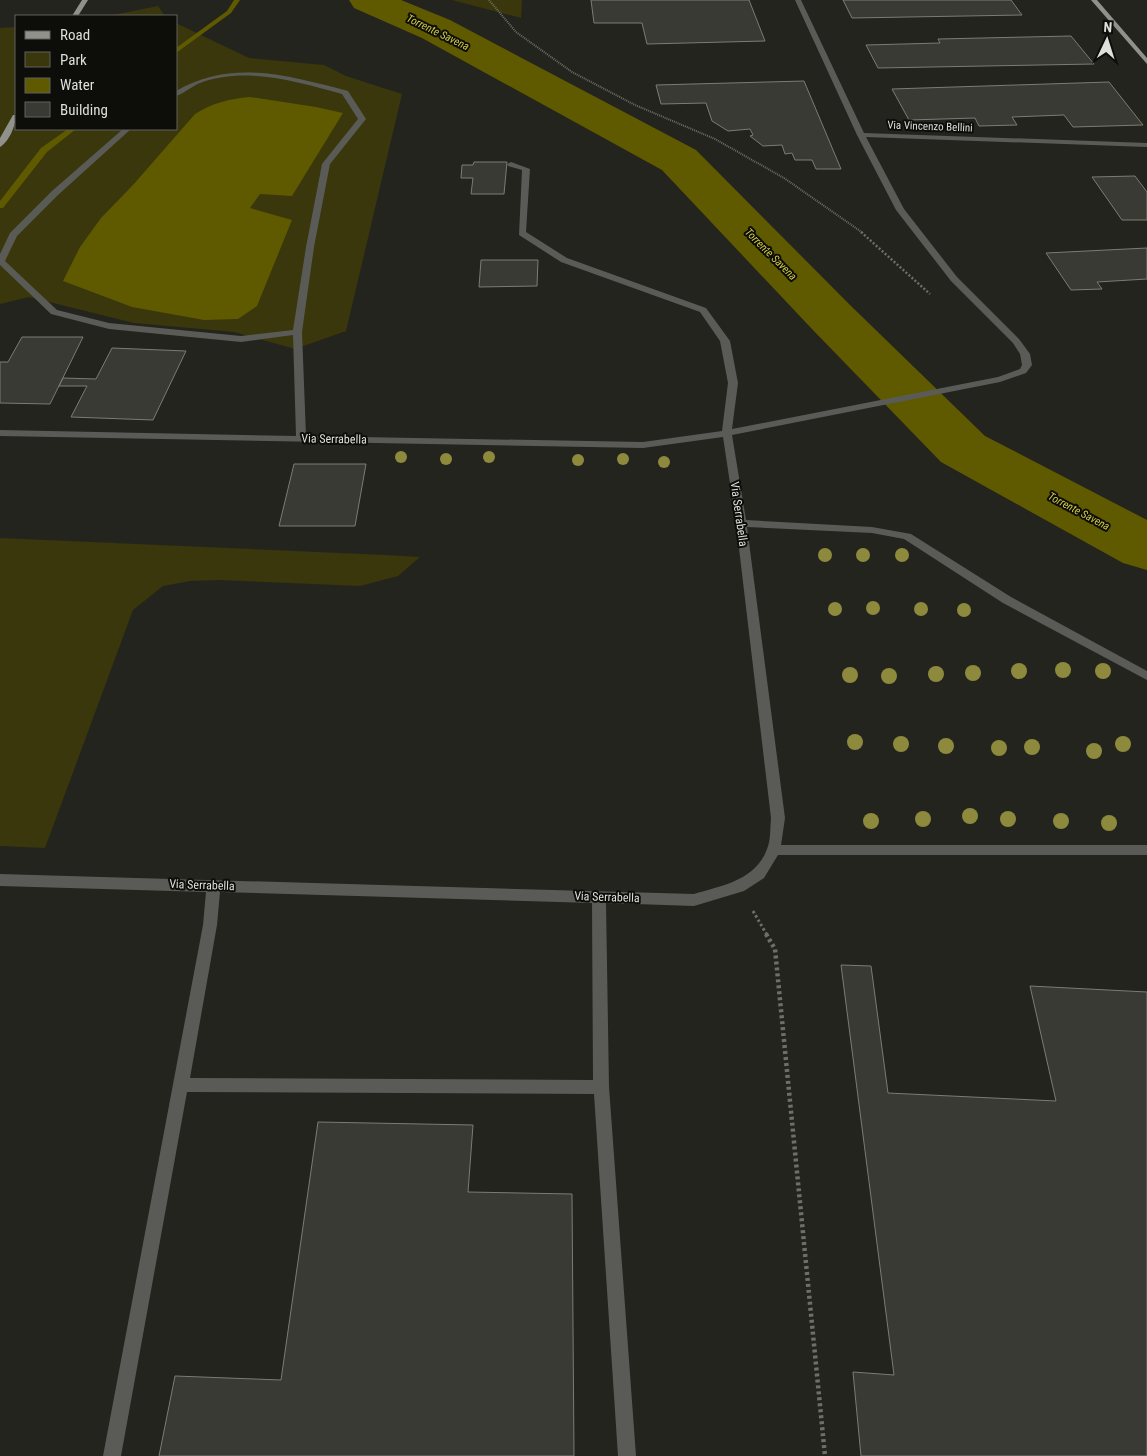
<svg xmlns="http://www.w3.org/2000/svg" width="1147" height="1456" font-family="'Roboto Condensed',sans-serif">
<rect width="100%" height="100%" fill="#24241e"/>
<!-- green -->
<path fill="#39370b" d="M452 0H522L521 18Z
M158 6 165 16H108Z
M176 23 249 58 324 65 346 76 402 94 346 331 295 349 234 332 134 323 29 297 0 304V28L16 27V129H176Z
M0 538 386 555 420 557 398 576 360 586 220 580 190 581 163 586 133 610 45 848 0 846Z"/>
<!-- water -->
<path fill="#5f5a00" d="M250 97 316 107 343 113 292 196 260 194 250 208 292 220 257 306 238 319 204 320 132 307 63 281 80 247 101 218 133 185 195 114C212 103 229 99 250 97Z"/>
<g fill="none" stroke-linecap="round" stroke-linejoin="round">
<!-- stream -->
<path fill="#5f5a00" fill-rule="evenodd" d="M234 0H240L231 13 176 53V48L227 11Z
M68 129H76L47 152 3 208H0V201L41 148Z"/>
<!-- river -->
<path fill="#5f5a00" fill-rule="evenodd" d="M349 0H401L450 20 696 150 849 304 985 436 1147 520V570L1123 563 941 462 811 328 662 170 422 38 354 8Z"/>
</g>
<!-- building -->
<path fill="#3a3a34" stroke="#7c7c75" d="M591 0H749L765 41 647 44 642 23H594Z
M843 0H1011L1022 15 852 18Z
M1071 36 1094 64 878 68 866 45 940 43 938 39Z
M804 81 841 169H816L812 160H795L792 153 785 154 782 145 763 146 750 136 753 135 750 129 728 131 712 121 706 103 661 104 656 85Z
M1109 82 1143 125 1073 127 1064 115 1012 117 1017 125 979 126 975 118 909 120 892 89Z
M474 162H507L504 194H471L473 178H461L462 165H473Z
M1135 176 1147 192V220H1122L1092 177Z
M1147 248V279L1097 282 1102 289 1071 290 1046 253Z
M481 260H538L537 286 479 287Z
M22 337H83L50 404 0 403V362H8Z
M112 348 186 351 153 420 71 417 87 386H59L63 378 96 379Z
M294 464H366L355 526H279Z
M841 965 871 966 888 1093 1056 1101 1030 986 1147 992V1456H861L853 1372 894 1375Z
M318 1122 473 1125 468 1192 572 1194 574 1456H159L175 1376 281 1380Z"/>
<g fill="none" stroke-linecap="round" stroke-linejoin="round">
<!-- path-far3 -->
<path stroke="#6f6f69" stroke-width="2" stroke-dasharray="1 1" stroke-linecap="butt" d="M489 0 516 32 572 72 635 105 715 139 784 178 863 233"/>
<!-- path-far2 -->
<path stroke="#6f6f69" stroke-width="2.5" stroke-dasharray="2 2" stroke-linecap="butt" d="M861 232 930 294"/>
<!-- path-far1 -->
<path stroke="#6f6f69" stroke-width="3" stroke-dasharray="2.5 2.5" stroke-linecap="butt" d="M753 911 767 935"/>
<!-- path -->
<path stroke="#6f6f69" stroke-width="4.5" stroke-dasharray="3 3" stroke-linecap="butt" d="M766 934 775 949 825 1456"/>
<!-- minor -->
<path fill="#5a5a57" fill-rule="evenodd" d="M795 0H801L864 133 1147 143V147L866 137 904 209 957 277 1019 339 1030 354 1032 365 1026 373 1000 382 732 435 746 520 872 527 911 534 1011 597 1147 671V680L1003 603 904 539 872 533 747 527 785 818 781 845H1147V855H778L764 878 744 891 694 906 606 903 609 1087 636 1456H618L594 1094 187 1092 121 1456H103L203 925 206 892 0 886V874L694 894C722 886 756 880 767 849 771 840 770 828 771 818L736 523 723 437 643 448 0 436V430L296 436 293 335 241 342 109 329 51 314 0 265V254L10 233 52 191 123 129H131L58 195 17 236 5 261 57 310 109 323 241 336 293 330 306 247 322 164 358 119 342 94C297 82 247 66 200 83 192 86 185 93 176 96V91C232 58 289 76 348 91L366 119 330 164 314 247 302 332 306 436 643 442 722 431 728 383 720 341 700 312 561 262 519 235 522 170 508 166 507 164 511 162 530 169 526 232 567 258 706 308 730 341 738 383 732 429 998 377 1020 369 1022 365 1020 354 1013 343 951 281 896 210 857 135ZM220 892 592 903 593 1080 190 1078 217 925Z"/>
<!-- major -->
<path fill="#91918b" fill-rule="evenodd" d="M82 0H88L78 16H72Z
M1091 0H1097L1147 58V64Z
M13 115H16C16 125 9 142 0 147V138Z"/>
</g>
<!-- trees -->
<g fill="#8e8a3d">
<circle cx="401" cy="457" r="6"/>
<circle cx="489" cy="457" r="6"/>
<circle cx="446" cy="459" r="6"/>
<circle cx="623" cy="459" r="6"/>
<circle cx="578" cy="460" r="6"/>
<circle cx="664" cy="462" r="6"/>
<circle cx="825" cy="555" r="7"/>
<circle cx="863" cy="555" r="7"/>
<circle cx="902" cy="555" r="7"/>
<circle cx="873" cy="608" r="7"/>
<circle cx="835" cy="609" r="7"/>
<circle cx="921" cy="609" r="7"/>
<circle cx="964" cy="610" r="7"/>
<circle cx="1063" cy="670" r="8"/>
<circle cx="1019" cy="671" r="8"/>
<circle cx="1103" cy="671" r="8"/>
<circle cx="973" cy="673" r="8"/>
<circle cx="936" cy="674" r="8"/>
<circle cx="850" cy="675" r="8"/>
<circle cx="889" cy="676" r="8"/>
<circle cx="855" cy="742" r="8"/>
<circle cx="901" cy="744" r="8"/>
<circle cx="1123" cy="744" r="8"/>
<circle cx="946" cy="746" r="8"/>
<circle cx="1032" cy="747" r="8"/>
<circle cx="999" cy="748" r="8"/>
<circle cx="1094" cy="751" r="8"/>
<circle cx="970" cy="816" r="8"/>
<circle cx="923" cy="819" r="8"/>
<circle cx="1008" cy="819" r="8"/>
<circle cx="871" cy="821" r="8"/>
<circle cx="1061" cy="821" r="8"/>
<circle cx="1109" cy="823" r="8"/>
</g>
<g text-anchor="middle" stroke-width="4" stroke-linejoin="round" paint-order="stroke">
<!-- far-water labels -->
<g font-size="11" font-style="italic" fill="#d1ca41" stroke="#0d0d0a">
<text transform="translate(438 32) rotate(26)" y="4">Torrente Savena</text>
<text transform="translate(771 254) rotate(45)" y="4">Torrente Savena</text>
<text transform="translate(1079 511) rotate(28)" y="4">Torrente Savena</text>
</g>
<!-- far-street labels -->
<g font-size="11" fill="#dfdfdb" stroke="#0d0d0a">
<text transform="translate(930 126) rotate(2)" y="4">Via Vincenzo Bellini</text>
</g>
<!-- street labels -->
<g font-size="12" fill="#dfdfdb" stroke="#0d0d0a">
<text transform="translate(334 439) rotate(1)" y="4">Via Serrabella</text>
<text transform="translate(739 514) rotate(82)" y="4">Via Serrabella</text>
<text transform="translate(202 885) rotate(2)" y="4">Via Serrabella</text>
<text transform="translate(607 897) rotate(2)" y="4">Via Serrabella</text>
</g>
</g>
<!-- legend -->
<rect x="15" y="15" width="162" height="115" fill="#0d0d0a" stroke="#61615e"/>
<rect x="25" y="31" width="25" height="8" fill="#91918b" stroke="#61615e"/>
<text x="60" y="40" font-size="15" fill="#dfdfdb">Road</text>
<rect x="25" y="52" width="25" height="15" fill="#39370b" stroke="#61615e"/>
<text x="60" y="65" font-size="15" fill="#dfdfdb">Park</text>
<rect x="25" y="78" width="25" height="15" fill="#5f5a00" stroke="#61615e"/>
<text x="60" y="90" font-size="15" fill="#dfdfdb">Water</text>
<rect x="25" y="102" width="25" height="15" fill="#3a3a34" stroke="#61615e"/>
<text x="60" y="115" font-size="15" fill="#dfdfdb">Building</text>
<!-- north arrow -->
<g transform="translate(1107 40) rotate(4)" stroke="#0d0d0a" stroke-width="4" paint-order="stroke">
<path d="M0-4L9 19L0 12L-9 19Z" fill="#dfdfdb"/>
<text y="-8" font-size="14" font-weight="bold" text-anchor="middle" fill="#dfdfdb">N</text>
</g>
</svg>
